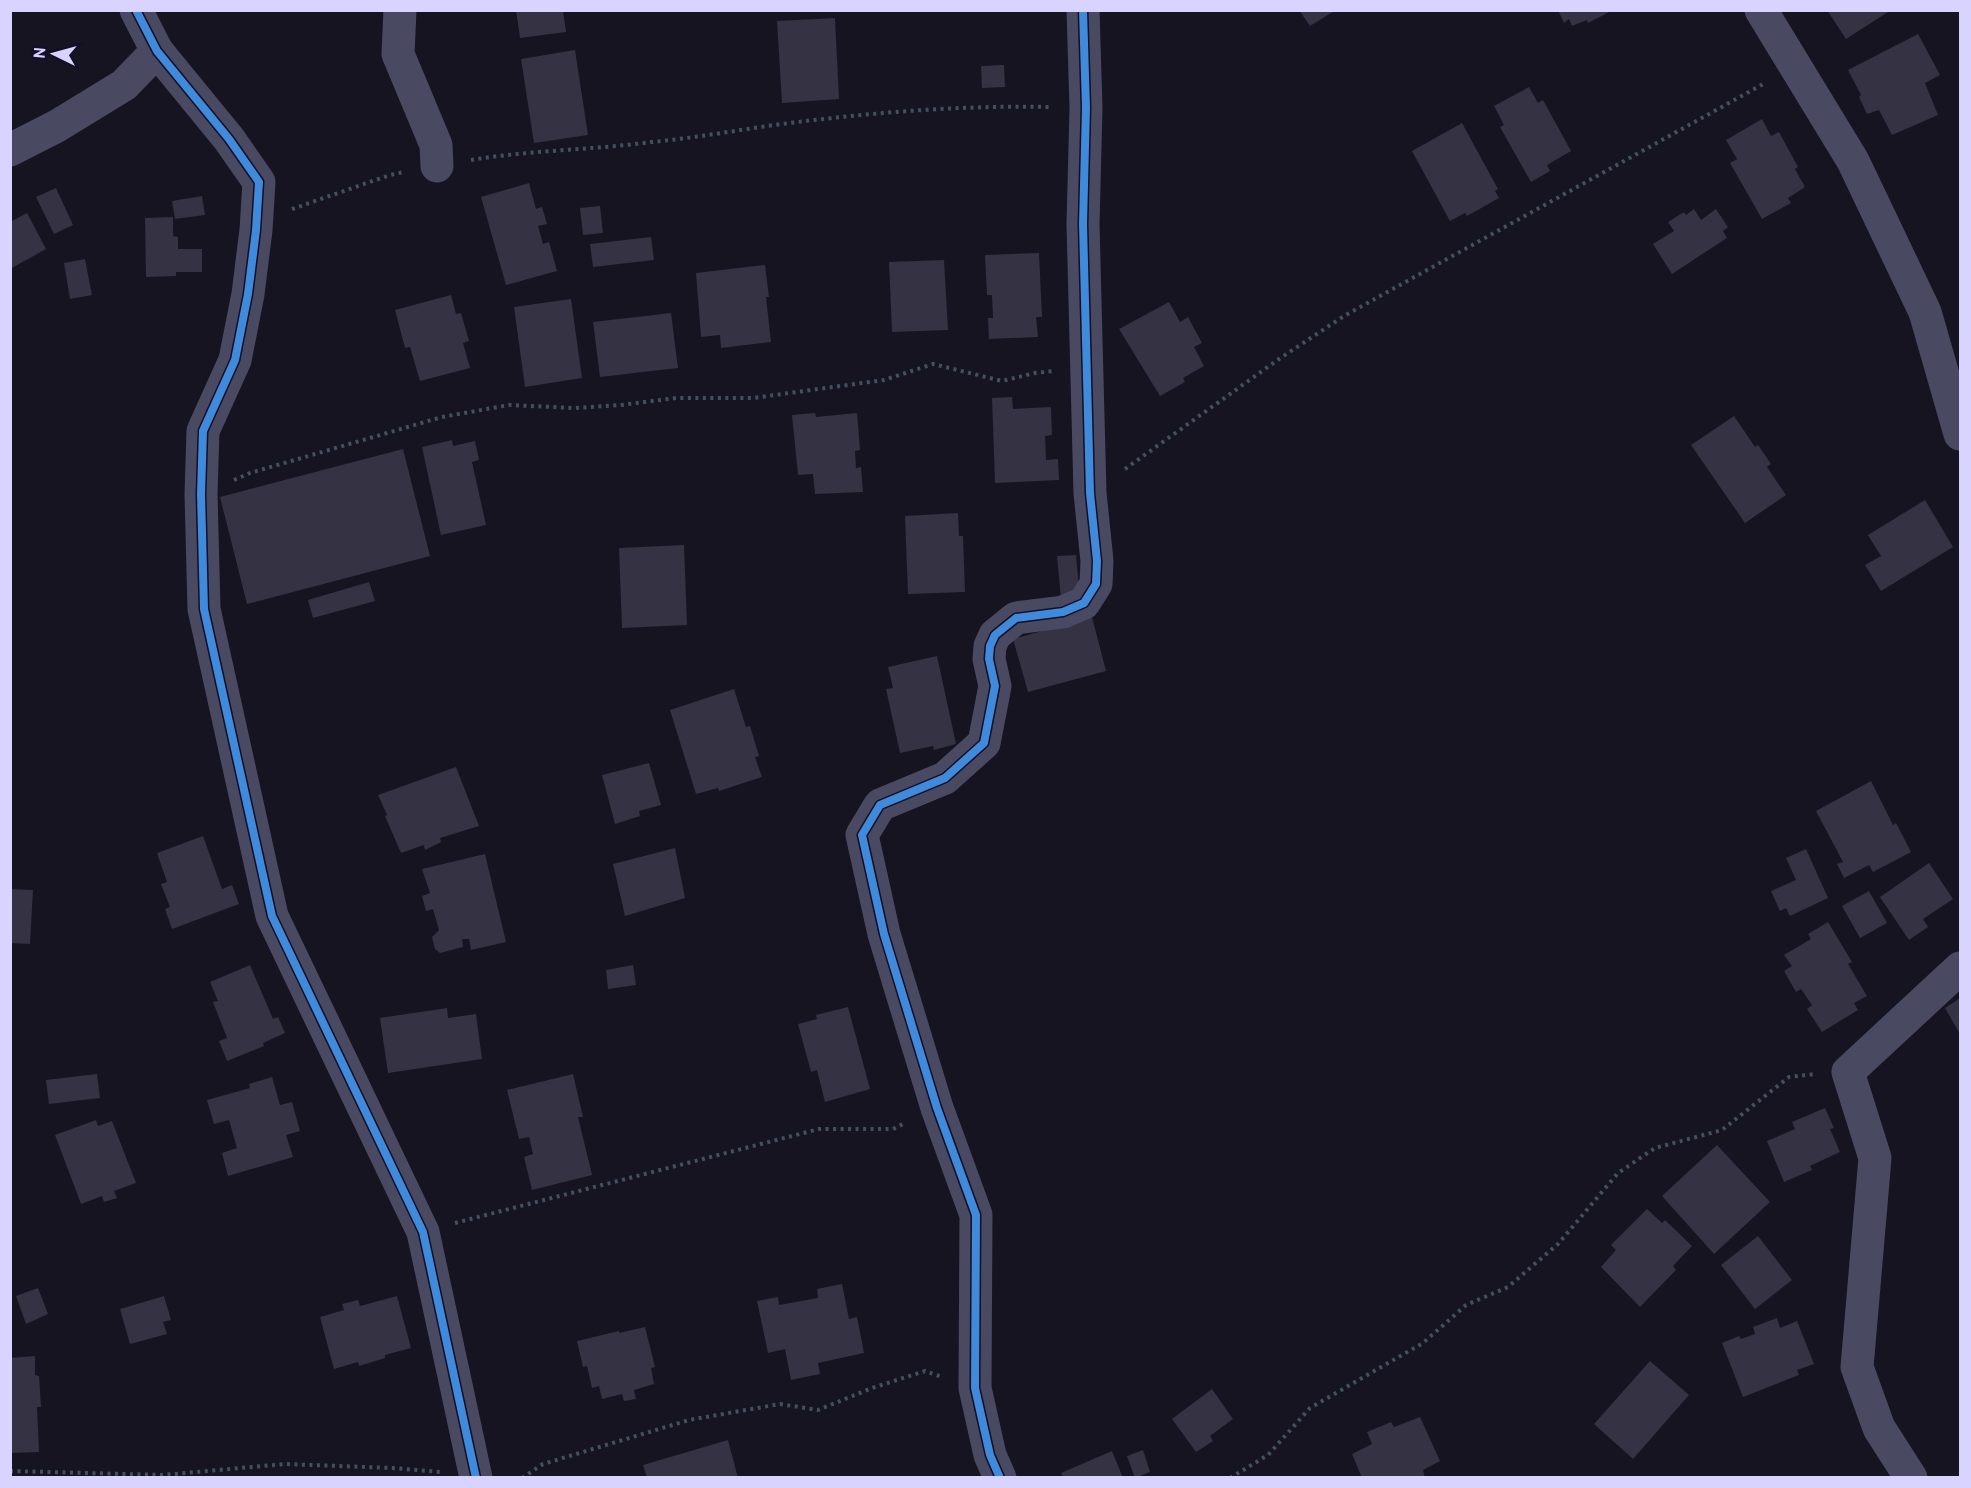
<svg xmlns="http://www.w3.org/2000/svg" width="1971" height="1488" font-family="Overpass,sans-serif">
<rect width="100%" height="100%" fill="#161421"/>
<!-- building -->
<path fill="#343243" d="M516 10H563L566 32 520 38Z
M1299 10H1336L1310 26Z
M1558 10H1613L1588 23 1587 20 1572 26 1569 19 1564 23Z
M1827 10H1891L1846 39Z
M835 18 839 99 782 103 777 21Z
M1918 34 1940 75 1925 83 1938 115 1892 135 1879 110 1867 114 1859 97 1861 95 1848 70Z
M575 50 588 135 534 143 521 59Z
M1004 65 1005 87 982 88 981 66Z
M1529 87 1538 103 1543 100 1571 151 1547 165 1550 171 1531 182 1500 127 1504 125 1494 106Z
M1762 119 1771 136 1779 132 1798 167 1795 169 1805 187 1788 198 1791 203 1762 219 1730 163 1737 159 1726 140Z
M1462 123 1498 189 1495 191 1499 198 1467 216 1465 213 1450 221 1412 151Z
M529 183 536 209 542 207 547 224 538 226 543 244 549 242 557 271 506 285 481 197Z
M56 188 73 225 54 234 36 197Z
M202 196 205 215 175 219 172 201Z
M600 206 603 233 583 235 580 208Z
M1694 209 1701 220 1716 209 1728 227 1723 231 1727 238 1672 274 1653 244 1674 231 1668 222 1684 212 1686 215Z
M27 213 46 249 10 269V222Z
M173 217V236L178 237V249H202V272H176V276L146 277 145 218Z
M651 237 654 260 593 267 590 244Z
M1039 253 1042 317H1036L1038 337 989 339 988 318H993L992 295H987L985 255Z
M85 259 92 295 70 299 64 263Z
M944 260 948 330 892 332 889 262Z
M765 265 769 297H766L771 342 721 348 720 335 701 337 696 273Z
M451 295 456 314 461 313 469 341 463 343 470 368 420 381 410 347 405 348 395 310Z
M571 299 582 378 525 387 514 307Z
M1169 302 1180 322 1188 317 1202 343 1194 347 1204 366 1183 378 1185 382 1160 396 1119 329Z
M671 313 678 368 600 377 593 322Z
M1012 397 1013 409 1051 407 1052 435 1045 436 1046 460 1058 459 1059 480 995 483 992 398Z
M815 413 816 417 857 413 860 450 855 451 856 468 861 467 863 492 815 494 813 474 798 475 792 415Z
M1734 416 1755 447 1758 445 1771 464 1767 467 1786 495 1745 523 1691 445Z
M452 440 453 446 475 441 479 460 472 462 486 525 441 535 422 447Z
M403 449 430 556 247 604 220 497Z
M1925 500 1953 547 1881 591 1865 565 1881 556 1868 535Z
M958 513 959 536H963L965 592 908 594 905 516Z
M684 545 687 625 622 628 619 548Z
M1076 555 1080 598 1061 599 1057 556Z
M369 582 375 601 313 618 308 600Z
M1092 617 1106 671 1028 692 1013 639Z
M937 656 956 744 934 750 933 746 900 753 886 689 893 688 888 667Z
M734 689 746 727 750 726 759 756 755 757 762 777 719 791 718 788 696 794 670 710Z
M649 763 661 805 639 811 640 816 615 824 602 775Z
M456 767 479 826 440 838 441 842 425 850 424 845 401 853 385 816 387 815 378 795Z
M1871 781 1893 825 1896 823 1911 852 1873 872 1869 865 1844 878 1837 864 1843 862 1816 811Z
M203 836 222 889 232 885 239 904 172 929 165 909 170 907 161 884 167 882 157 853Z
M675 848 685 898 625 916 613 864Z
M1806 849 1828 898 1790 916 1786 908 1780 911 1771 891 1796 880 1786 858Z
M485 854 506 942 471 950 469 939H462L463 947 440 953 435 949 432 937 439 930 433 909 426 911 422 896 430 893 422 869Z
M1929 863 1953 899 1923 919 1928 927 1909 940 1880 897Z
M10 889 33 890 30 944 10 943Z
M1869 891 1887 923 1860 938 1842 906Z
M1828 922 1852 962 1848 964 1867 996 1854 1003 1858 1010 1822 1032 1807 1009 1812 1005 1801 989 1796 992 1784 971 1792 966 1784 955 1811 939 1808 934Z
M250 965 273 1019 278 1017 285 1033 263 1043 264 1046 227 1061 219 1041 227 1038 213 1002 218 1001 210 982Z
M633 965 636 985 608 989 606 970Z
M1960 998V1034L1945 1008Z
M848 1007 870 1089 825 1102 817 1070 811 1072 798 1024 817 1019 816 1015Z
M447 1008 448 1018 476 1014 482 1059 388 1073 380 1018Z
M97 1074 100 1098 49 1104 46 1080Z
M573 1074 583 1117H578L592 1175 532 1190 524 1157 533 1154 529 1137 519 1139 507 1090Z
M272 1077 280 1105 292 1102 300 1131 286 1135 293 1157 228 1176 222 1153 237 1148 229 1120 214 1124 207 1100 250 1088 249 1084Z
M1825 1108 1834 1128 1830 1129 1840 1152 1810 1166 1812 1170 1784 1182 1767 1141 1795 1129 1792 1122Z
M96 1120 98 1126 112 1121 136 1183 114 1191 117 1198 104 1202 102 1196 81 1204 55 1135Z
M1717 1145 1770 1202 1714 1254 1662 1196Z
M1647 1209 1662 1223 1665 1220 1692 1246 1673 1266 1676 1270 1640 1307 1601 1267 1616 1250 1611 1245Z
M1758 1236 1792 1280 1755 1309 1721 1265Z
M842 1284 849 1319 857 1317 864 1353 818 1363 820 1374 791 1380 785 1349 768 1353 757 1301 778 1297 779 1305 818 1298 817 1289Z
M38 1288 48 1314 26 1324 16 1296Z
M164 1296 171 1320 163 1322 167 1334 130 1344 120 1309Z
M397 1296 411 1348 385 1355V1358L359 1366 358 1362 334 1369 320 1317 344 1310 342 1304 358 1300 360 1306Z
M1777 1318 1780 1328 1797 1321 1814 1364 1797 1370 1799 1375 1743 1397 1722 1343 1739 1336 1741 1339 1755 1334 1753 1327Z
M645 1327 655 1367 651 1368 654 1384 634 1390 636 1399 624 1401 622 1394 602 1399 599 1386 592 1388 587 1366 583 1367 577 1341 619 1331V1333Z
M35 1356V1375L39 1376 41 1407H37L39 1452 10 1453V1358Z
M1650 1361 1689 1395 1633 1459 1594 1424Z
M1212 1389 1233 1419 1210 1436 1213 1441 1196 1452 1172 1419Z
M1420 1417 1440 1461 1423 1470 1425 1478H1362L1352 1454 1372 1444 1367 1432 1391 1422 1394 1427Z
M728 1440 738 1478H647L643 1465Z
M1143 1450 1150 1472 1135 1478 1127 1456Z
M1112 1451 1123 1478H1063L1061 1473Z"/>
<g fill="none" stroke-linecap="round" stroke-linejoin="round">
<!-- path -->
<path stroke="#44505f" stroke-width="4" stroke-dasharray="3 4.5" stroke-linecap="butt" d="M471 160C531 150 592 150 652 142 693 138 733 131 774 125 866 113 958 105 1051 107
M292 209 390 175 404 172
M1125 469 1279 359 1344 316 1765 83
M234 480 250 473 442 417 509 405 574 408 621 405 676 398H753L884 380 933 364 1002 381 1035 373 1054 371
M455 1223 819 1129H893L905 1123
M10 1471 163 1475 285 1464 392 1468 441 1472
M522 1478 543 1464 689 1420 780 1404 818 1410 872 1388 925 1371 942 1377
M1230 1478 1268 1455 1310 1408 1423 1343 1466 1305 1508 1287 1558 1244 1618 1173 1655 1148 1722 1130 1789 1077 1815 1074"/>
<!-- minor -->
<path stroke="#4a4962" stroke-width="33" d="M136 10 157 51 229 139 259 182 256 230 248 294 235 360 203 431 201 494 204 609 272 916 423 1232 476 1478
M400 10 398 54 436 145 437 166
M1761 10 1853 161 1925 312 1960 434
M10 150 57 126 124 85 157 51
M1000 1478 990 1455 975 1388 976 1215 937 1108 884 934 862 835 880 805 945 778 984 743 995 686 989 659 990 646 995 635 1016 618 1063 612 1084 603 1096 584 1097 561 1090 493 1083 224 1086 108 1083 10
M1911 1478 1879 1428 1857 1367 1875 1158 1848 1072 1960 968"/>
<defs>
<path id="cycleway" d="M136 10 157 51 229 139 259 182 256 230 248 294 235 360 203 431 201 494 204 609 272 916 423 1232 476 1478
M1000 1478 990 1455 975 1388 976 1215 937 1108 884 934 862 835 880 805 945 778 984 743 995 686 989 659 990 646 995 635 1016 618 1063 612 1084 603 1096 584 1097 561 1090 493 1083 224 1086 108 1083 10"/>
</defs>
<!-- cycleway casing -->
<use href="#cycleway" stroke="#130f26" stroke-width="11"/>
<!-- cycleway -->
<use href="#cycleway" stroke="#408adc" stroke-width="8"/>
</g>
<!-- border -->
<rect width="1971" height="1488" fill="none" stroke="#d9d4ff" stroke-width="24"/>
<!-- north arrow -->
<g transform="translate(54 54) rotate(275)" stroke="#130f26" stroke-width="4.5" paint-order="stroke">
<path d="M0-4.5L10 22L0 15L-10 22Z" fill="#d9d4ff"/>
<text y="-9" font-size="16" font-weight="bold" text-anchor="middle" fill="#d9d4ff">N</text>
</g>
</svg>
